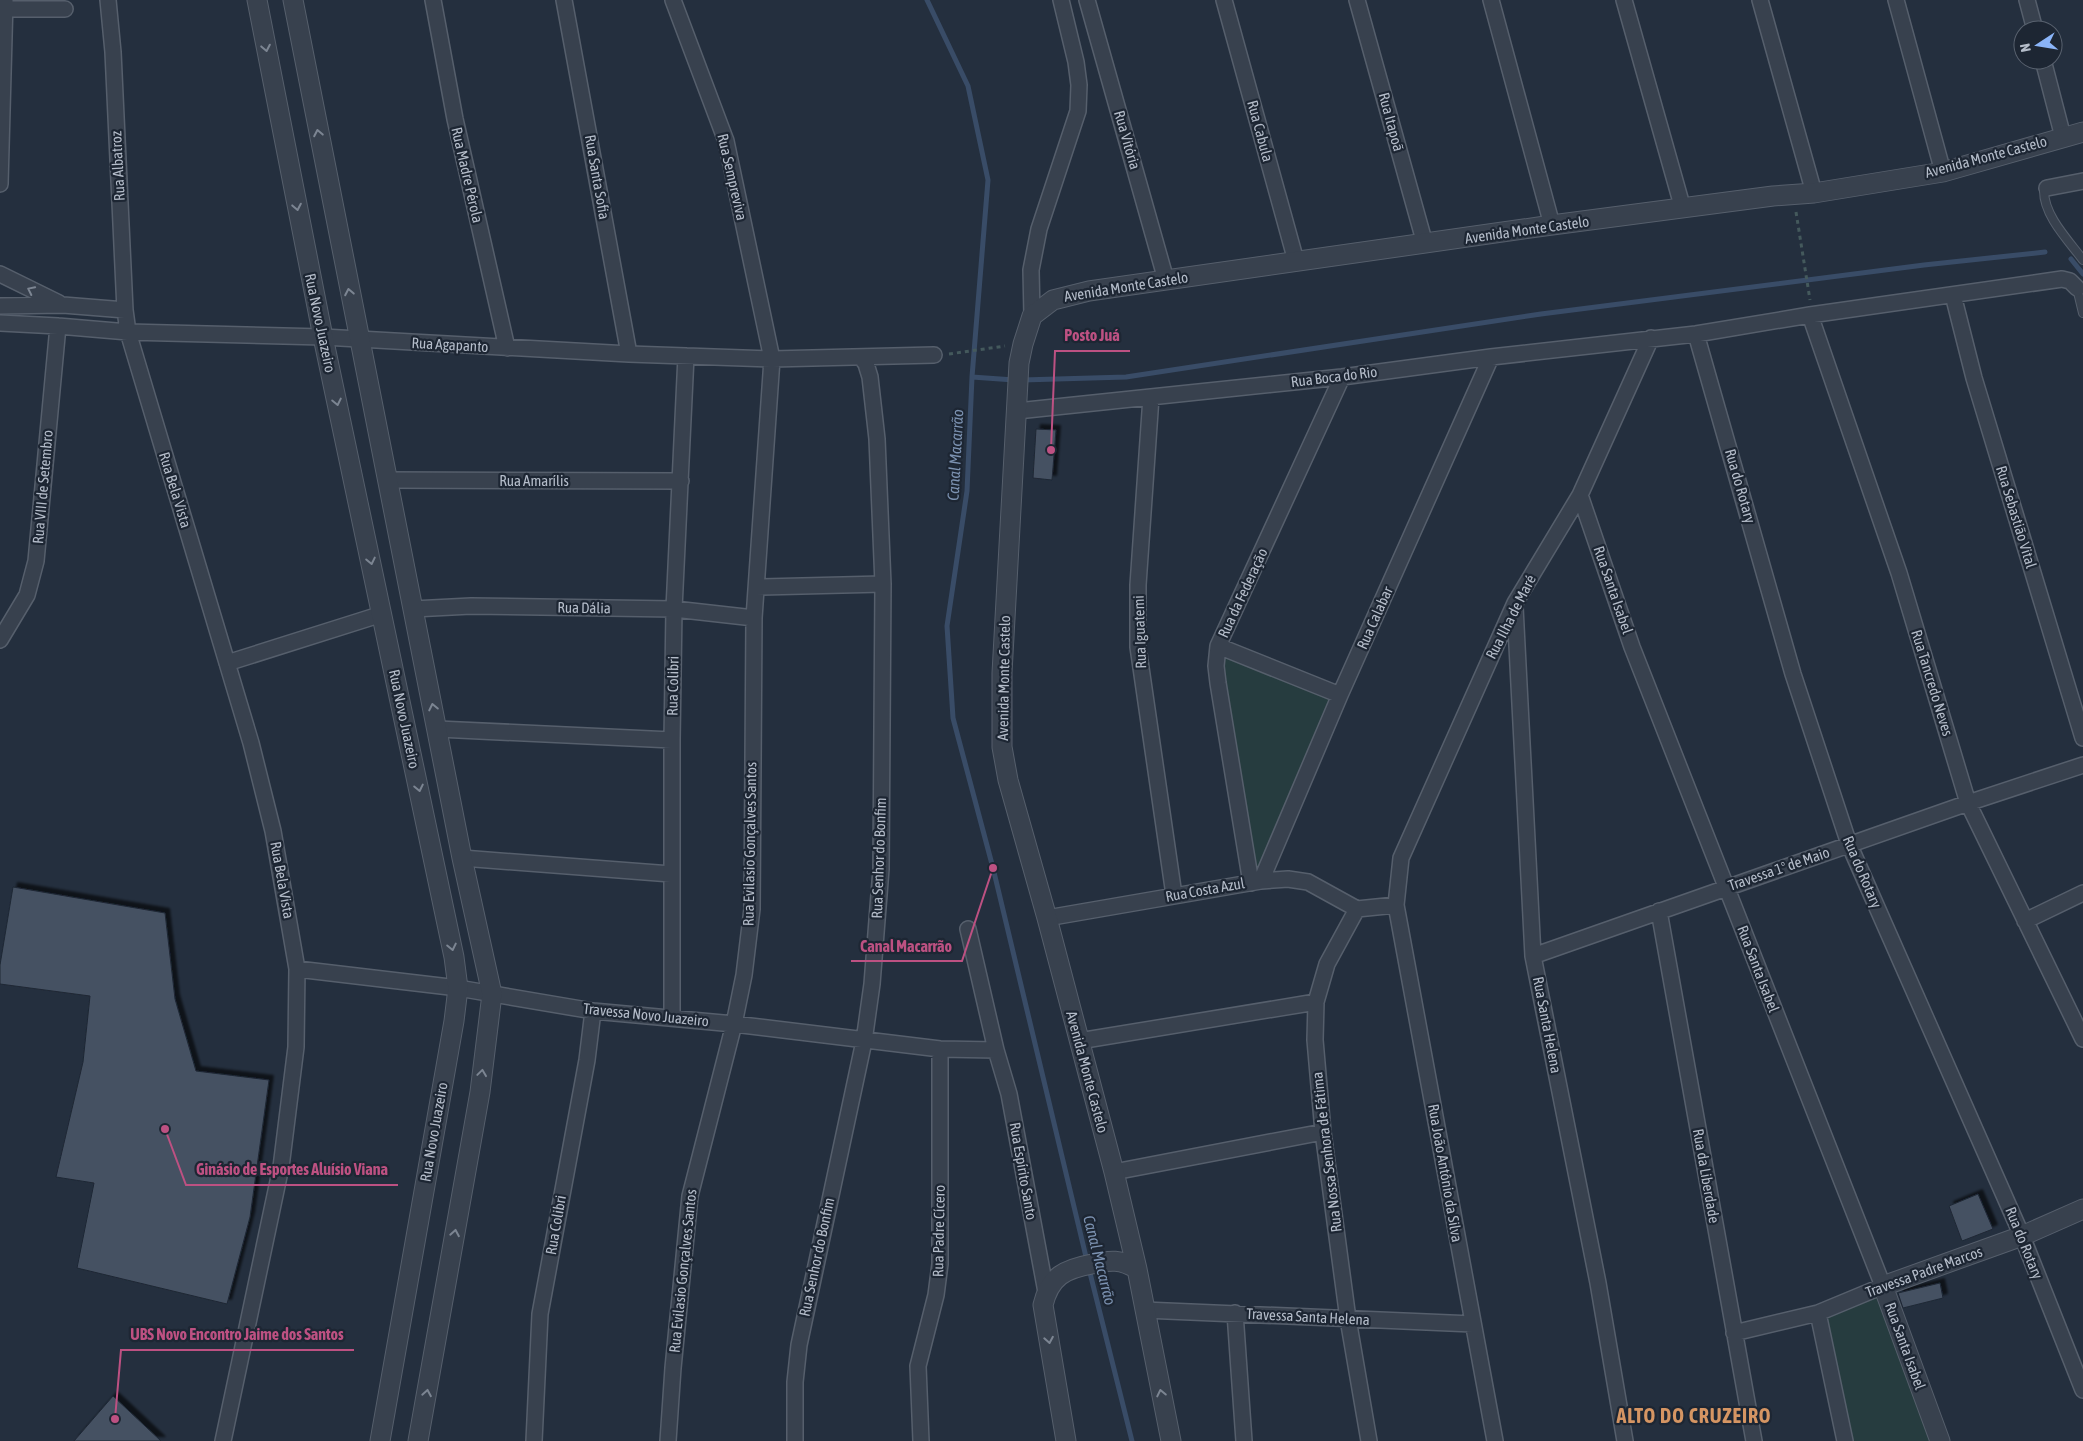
<svg xmlns="http://www.w3.org/2000/svg" width="2083" height="1441" font-family="'Asap Condensed',sans-serif">
<defs>
<filter id="shadow"><feDropShadow dx="4.5" dy="-4.5" stdDeviation="1" flood-color="#0009"/></filter>
</defs>
<rect width="100%" height="100%" fill="#242f3e"/>
<!-- green -->
<path fill="#263c3f" d="M1221 653 1333 698 1256 876Z
M1877 1295 1931 1441H1851L1822 1316Z"/>
<g fill="none" stroke-linecap="round" stroke-linejoin="round">
<!-- stream -->
<path stroke="#394c67" stroke-width="5" d="M927 0 968 86 988 180 972 377 967 491 947 626 953 718 993 868 1087 1261
M2071 259 2083 274
M972 377 1014 380
M1022 380 1126 377 1541 314 1924 265 2045 252
M1089 1269 1132 1441"/>
</g>
<!-- building -->
<path fill="#455162" stroke="#1f2835" filter="url(#shadow)" d="M1036 429 1056 430 1052 480 1033 478Z
M13 887 165 913 175 999 196 1071 269 1080 250 1217 227 1304 77 1268 94 1183 56 1177 83 1062 90 996 0 984V965Z
M1978 1194 1993 1229 1962 1241 1949 1206Z
M1940 1283 1943 1298 1903 1308 1898 1293Z
M113 1396 161 1441H74Z"/>
<g fill="none" stroke-linecap="round" stroke-linejoin="round">
<defs>
<path id="service" d="M2047 188 2044 191C2044 216 2069 241 2083 260
M2077 288 2083 313"/>
<path id="minor" d="M108 0 113 52 125 310 128 332 251 743 273 831 297 969 296 1047 281 1167 223 1441
M433 0 455 119 507 348
M564 0 629 354
M1087 0 1166 280
M1224 0 1296 261
M1357 0 1425 244
M1491 0 1552 225
M1624 0 1683 209
M1760 0 1814 193
M1896 0 1943 172
M2027 0 2035 30
M6 9H65
M2043 60 2063 137
M0 184 5 0
M2047 188 2083 181
M0 274 59 303
M1953 295 1974 378 2083 738
M0 306 63 305 125 310
M1810 315 1899 573 1968 803 2083 1039
M1032 316 1031 270 1039 229 1078 111 1079 85 1076 62 1061 0
M0 323 58 326 128 332 323 337 629 354 772 359 934 355
M1696 334 1793 674 1849 844 2022 1236 2083 1390
M1151 397 1138 585V647L1174 895
M1017 411 1342 377 1491 357 1696 334 1810 315 2062 279 2070 281 2077 288
M387 480 681 481
M1580 495 1632 647 1883 1286 1818 1313 1734 1333
M757 587 883 584
M1515 607 1533 956 1598 1283 1625 1441
M413 609 471 606 674 609 754 618
M0 640 27 595 36 561 58 326
M1218 646 1340 695
M227 663 382 614
M438 729 672 740
M462 858 671 874
M1261 881 1340 695 1491 357
M1251 883 1218 683 1216 666 1218 646 1342 377
M1659 911 1754 1441
M1047 918 1261 881 1288 879 1308 882 1357 909
M2025 921 2083 893
M968 929 996 1050 1009 1094 1046 1292
M1533 956 1968 803 2083 765
M297 969 458 988 593 1011 734 1024 940 1049 996 1050
M672 1017V740L674 609 686 356
M1079 1041 1316 1002
M1114 1172 1323 1132
M1144 1310 1473 1324
M1235 1313 1244 1441
M1818 1313 1845 1441
M534 1441 540 1314 587 1060 593 1011
M668 1441 673 1368 690 1196 734 1024 744 975 752 909 754 618 772 359 726 141 673 0
M795 1441V1382L799 1345 864 1041 872 984 881 869 883 584 877 439 870 377 866 364 861 357
M921 1441 918 1366 936 1295 940 1264V1049
M1369 1441 1348 1319 1323 1132 1315 1040 1316 1002 1327 964 1357 909 1396 905
M1495 1441 1396 905 1401 858 1515 603 1580 495 1651 338"/>
<path id="tertiary" d="M257 0 323 337 454 957 458 988 454 1021 380 1441
M293 0 462 858 492 994 480 1092 418 1441
M1066 1441 1043 1305C1050 1276 1065 1269 1092 1264 1110 1260 1121 1259 1137 1269
M1171 1441 1137 1269 1114 1172 1047 918 1008 780 1002 747V673L1019 363 1023 344 1032 316 1053 300 1089 291 1552 225 1773 196 1814 193 1943 172 2083 132
M1940 1441 1883 1286 2022 1236 2083 1209"/>
</defs>
<!-- service casing -->
<use href="#service" stroke="#565f6c" stroke-width="10"/>
<!-- minor casing -->
<use href="#minor" stroke="#565f6c" stroke-width="18"/>
<!-- tertiary casing -->
<use href="#tertiary" stroke="#565f6c" stroke-width="21"/>
<!-- path -->
<path stroke="#44595c" stroke-width="3" stroke-dasharray="4 4" stroke-linecap="butt" d="M1796 212 1810 300
M949 354 1005 346"/>
<!-- service -->
<use href="#service" stroke="#38414e" stroke-width="8"/>
<!-- minor -->
<use href="#minor" stroke="#38414e" stroke-width="15"/>
<!-- tertiary -->
<use href="#tertiary" stroke="#38414e" stroke-width="19"/>
</g>
<!-- one-way arrows -->
<defs><path id="oneway-chevron" d="M-2-3.5L2.5 0L-2 3.5" fill="none" stroke-width="1.6" stroke-linecap="round" stroke-linejoin="round" transform="scale(1.25)"/></defs>
<g stroke="#7c8592">
<use href="#oneway-chevron" transform="translate(266 48) rotate(79)"/>
<use href="#oneway-chevron" transform="translate(318 133) rotate(-101)"/>
<use href="#oneway-chevron" transform="translate(297 207) rotate(79)"/>
<use href="#oneway-chevron" transform="translate(31 290) rotate(-154)"/>
<use href="#oneway-chevron" transform="translate(349 292) rotate(-101)"/>
<use href="#oneway-chevron" transform="translate(337 402) rotate(78)"/>
<use href="#oneway-chevron" transform="translate(371 561) rotate(78)"/>
<use href="#oneway-chevron" transform="translate(433 707) rotate(-102)"/>
<use href="#oneway-chevron" transform="translate(419 788) rotate(78)"/>
<use href="#oneway-chevron" transform="translate(452 947) rotate(78)"/>
<use href="#oneway-chevron" transform="translate(482 1073) rotate(-82)"/>
<use href="#oneway-chevron" transform="translate(455 1233) rotate(-80)"/>
<use href="#oneway-chevron" transform="translate(1049 1340) rotate(80)"/>
<use href="#oneway-chevron" transform="translate(427 1393) rotate(-80)"/>
<use href="#oneway-chevron" transform="translate(1161 1393) rotate(-102)"/>
</g>
<g text-anchor="middle" stroke-width="4.5" stroke-linejoin="round" paint-order="stroke">
<!-- street labels -->
<g font-size="15" fill="#b4bcc9" stroke="#1d2633">
<text transform="translate(1391 122) rotate(75)" y="5">Rua Itapoã</text>
<text transform="translate(1260 131) rotate(75)" y="5">Rua Cabula</text>
<text transform="translate(1127 140) rotate(74)" y="5">Rua Vitória</text>
<text transform="translate(1986 157) rotate(-15)" y="5">Avenida Monte Castelo</text>
<text transform="translate(118 166) rotate(-93)" y="5">Rua Albatroz</text>
<text transform="translate(467 175) rotate(77)" y="5">Rua Madre Pérola</text>
<text transform="translate(597 177) rotate(80)" y="5">Rua Santa Sofia</text>
<text transform="translate(732 177) rotate(77)" y="5">Rua Sempreviva</text>
<text transform="translate(1527 230) rotate(-8)" y="5">Avenida Monte Castelo</text>
<text transform="translate(1126 287) rotate(-9)" y="5">Avenida Monte Castelo</text>
<text transform="translate(320 323) rotate(78)" y="5">Rua Novo Juazeiro</text>
<text transform="translate(450 345) rotate(3)" y="5">Rua Agapanto</text>
<text transform="translate(1334 377) rotate(-7)" y="5">Rua Boca do Rio</text>
<text x="534" y="486">Rua Amarílis</text>
<text transform="translate(1740 486) rotate(74)" y="5">Rua do Rotary</text>
<text transform="translate(43 487) rotate(-85)" y="5">Rua VIII de Setembro</text>
<text transform="translate(175 490) rotate(73)" y="5">Rua Bela Vista</text>
<text transform="translate(2016 517) rotate(73)" y="5">Rua Sebastião Vital</text>
<text transform="translate(1613 590) rotate(71)" y="5">Rua Santa Isabel</text>
<text transform="translate(1243 593) rotate(-65)" y="5">Rua da Federação</text>
<text transform="translate(584 608) rotate(1)" y="5">Rua Dália</text>
<text transform="translate(1511 617) rotate(-63)" y="5">Rua Ilha de Maré</text>
<text transform="translate(1375 618) rotate(-66)" y="5">Rua Calabar</text>
<text transform="translate(1140 632) rotate(-92)" y="5">Rua Iguatemi</text>
<text transform="translate(1004 678) rotate(-89)" y="5">Avenida Monte Castelo</text>
<text transform="translate(1932 683) rotate(73)" y="5">Rua Tancredo Neves</text>
<text transform="translate(673 686) rotate(-89)" y="5">Rua Colibri</text>
<text transform="translate(404 719) rotate(78)" y="5">Rua Novo Juazeiro</text>
<text transform="translate(750 844) rotate(-89)" y="5">Rua Evilasio Gonçalves Santos</text>
<text transform="translate(879 858) rotate(-88)" y="5">Rua Senhor do Bonfim</text>
<text transform="translate(1779 869) rotate(-19)" y="5">Travessa 1º de Maio</text>
<text transform="translate(1862 872) rotate(67)" y="5">Rua do Rotary</text>
<text transform="translate(282 880) rotate(80)" y="5">Rua Bela Vista</text>
<text transform="translate(1205 890) rotate(-10)" y="5">Rua Costa Azul</text>
<text transform="translate(1758 969) rotate(69)" y="5">Rua Santa Isabel</text>
<text transform="translate(646 1015) rotate(6)" y="5">Travessa Novo Juazeiro</text>
<text transform="translate(1547 1025) rotate(79)" y="5">Rua Santa Helena</text>
<text transform="translate(1087 1072) rotate(75)" y="5">Avenida Monte Castelo</text>
<text transform="translate(434 1132) rotate(-80)" y="5">Rua Novo Juazeiro</text>
<text transform="translate(1327 1152) rotate(-97)" y="5">Rua Nossa Senhora de Fátima</text>
<text transform="translate(1023 1171) rotate(80)" y="5">Rua Espírito Santo</text>
<text transform="translate(1445 1173) rotate(80)" y="5">Rua João Antônio da Silva</text>
<text transform="translate(1706 1176) rotate(80)" y="5">Rua da Liberdade</text>
<text transform="translate(556 1225) rotate(-80)" y="5">Rua Colibri</text>
<text transform="translate(939 1231) rotate(-89)" y="5">Rua Padre Cícero</text>
<text transform="translate(2024 1243) rotate(68)" y="5">Rua do Rotary</text>
<text transform="translate(817 1257) rotate(-78)" y="5">Rua Senhor do Bonfim</text>
<text transform="translate(683 1271) rotate(-84)" y="5">Rua Evilasio Gonçalves Santos</text>
<text transform="translate(1924 1272) rotate(-20)" y="5">Travessa Padre Marcos</text>
<text transform="translate(1308 1317) rotate(3)" y="5">Travessa Santa Helena</text>
<text transform="translate(1905 1346) rotate(70)" y="5">Rua Santa Isabel</text>
</g>
<!-- water labels -->
<g font-size="16" font-style="italic" fill="#7c92b1" stroke="#1d2633">
<text transform="translate(955 455) rotate(-87)" y="6">Canal Macarrão</text>
<text transform="translate(1100 1260) rotate(76)" y="6">Canal Macarrão</text>
</g>
<!-- district labels -->
<g font-size="20" font-weight="bold" letter-spacing="1" fill="#d59563" stroke="#1d2633">
<text x="1694" y="1423">ALTO DO CRUZEIRO</text>
</g>
</g>
<!-- callouts -->
<path fill="none" stroke="#bd5182" stroke-width="2" d="M1051 450L1055 351H1130M993 868L962 961H851M165 1129L186 1185H398M115 1419L121 1350H354"/>
<g fill="#bd5182" stroke="#1d2633" stroke-width="2">
<circle cx="1051" cy="450" r="5"/>
<circle cx="993" cy="868" r="5"/>
<circle cx="165" cy="1129" r="5"/>
<circle cx="115" cy="1419" r="5"/>
</g>
<g font-size="16" text-anchor="middle" font-weight="bold" fill="#bd5182" stroke="#1d2633" stroke-width="4.5" stroke-linejoin="round" paint-order="stroke">
<text x="1092" y="341">Posto Juá</text>
<text x="906" y="952">Canal Macarrão</text>
<text x="292" y="1175">Ginásio de Esportes Aluísio Viana</text>
<text x="237" y="1340">UBS Novo Encontro Jaime dos Santos</text>
</g>
<!-- north arrow -->
<g transform="translate(2038 45) rotate(258)"><circle r="24" fill="#1d2633" stroke="#59626f"/>
<path d="M0-4L9 19L0 12L-9 19Z" fill="#8ab4f8"/>
<text y="-8" font-size="14" font-weight="bold" text-anchor="middle" fill="#b4bcc9">N</text>
</g>
</svg>
